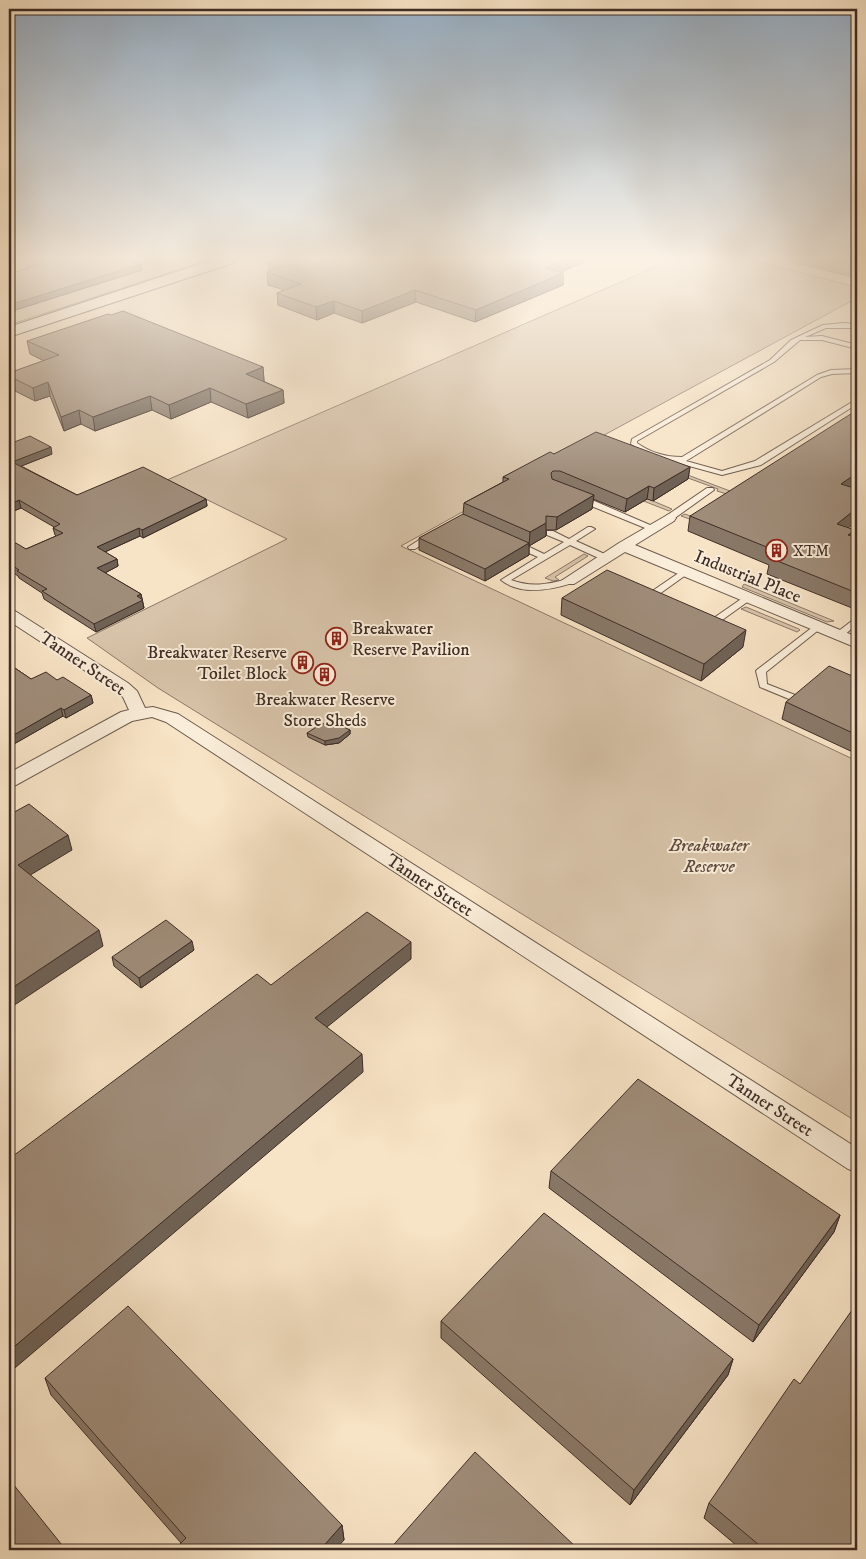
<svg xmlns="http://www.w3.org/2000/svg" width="866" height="1559" font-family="'IM FELL DW Pica',serif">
<rect width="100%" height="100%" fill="#f7e3c5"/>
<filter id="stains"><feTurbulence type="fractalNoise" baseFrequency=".004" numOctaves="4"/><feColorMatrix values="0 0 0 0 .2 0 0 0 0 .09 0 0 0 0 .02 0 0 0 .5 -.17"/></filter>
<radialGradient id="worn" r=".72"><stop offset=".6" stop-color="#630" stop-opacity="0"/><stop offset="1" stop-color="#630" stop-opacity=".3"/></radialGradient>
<!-- green -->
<path fill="#d8c4aa" stroke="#8c7868" d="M9 260H208L9 325Z
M671 260H751L857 287V298L595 440 738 494 695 521 681 516 685 514 696 518 730 495 717 491 718 489 595 444 653 501 672 509 669 511 549 464 401 546 857 761V1122L158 688 87 638 287 539 167 480Z
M584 554 588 556 555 577 559 580 553 581 545 578Z
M744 584 834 621 827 622 742 587Z
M746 607 799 629 800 630 797 632 741 609Z"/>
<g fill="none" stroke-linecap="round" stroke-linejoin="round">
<defs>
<path id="service" d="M843 323 857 324V328H826L805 337 822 336 857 345V349L822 340H800L774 362 637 441V443C651 453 666 457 682 457L817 375 831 370 857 369V373L832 374 821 377 686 461 722 471 755 461 857 399V404L761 465 722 475 649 455 631 444 632 439 770 360 791 340 823 325Z
M707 488H713L714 490 672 520H666V516Z
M579 497H585L657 528 653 530H650L579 501Z
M588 527H591L595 529 576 541 609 556V560H603L570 545 511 580C532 588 548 584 569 579L573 581 572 583C550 590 521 596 501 580L538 557 515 547V543H521L544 554 564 542 547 535V531H553L569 539Z
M427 535H430L434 537 415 549H409L408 547Z
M683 570H686L690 572 651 600H645V596Z
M747 595 750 596V600L711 628H705L704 626 705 624Z
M857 617V624L842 637H836L835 635 836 633Z
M818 623 821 624 822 626 821 628 766 672 767 684 795 695 797 697 795 699H789L760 687 756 671 758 669Z"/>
<path id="minor" d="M669 514 674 515 676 518 674 521 635 545 857 637V648L625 552 574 584H564L561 581 619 543Z
M9 609 15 611 128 683 137 691 145 708 153 707 178 714 857 1148V1172L848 1169 166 722 152 717 132 721 16 785 9 787V773L121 712 129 710 123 697 116 691 9 621Z"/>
<path id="secondary" d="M212 260H235L233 263 9 337V327Z"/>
</defs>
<!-- service casing -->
<use href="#service" stroke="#6d5a4e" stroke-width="2"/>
<!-- minor casing -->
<use href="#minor" stroke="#6d5a4e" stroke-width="2"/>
<!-- secondary casing -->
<use href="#secondary" stroke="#3f2d26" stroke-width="2"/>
<!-- service -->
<use href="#service" fill="#faedd9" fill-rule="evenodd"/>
<!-- minor -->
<use href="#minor" fill="#faedd9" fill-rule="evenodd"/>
<!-- secondary -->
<use href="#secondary" fill="#faedd9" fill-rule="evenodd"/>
</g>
<!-- wall -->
<path fill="#897868" stroke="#3f2d26" d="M787 260H857V277L856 278Z
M27 261 142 270 9 312V274L29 268 28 267Z
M268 262 561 272 563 273V285L475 322 416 302 362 323 334 313 317 320 278 305 277 293 284 290 268 285 267 272H269Z
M27 341 263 367 264 381H263L283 390 284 403 248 418 211 402 171 419 152 410 95 431 81 424 64 431 50 396 35 401 9 388V373L44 361 30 354Z
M9 444 52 454 21 466 77 495 206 499 207 506 143 538 140 536 105 552 117 559 118 566 105 573 141 594 144 608 96 632 44 599 42 593 19 578 18 576 9 570V546L26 549 56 536 55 535 53 528 54 527 21 508 9 513Z
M554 454 690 467 688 479 653 501 647 499 625 512 593 499 592 509 556 530H546V536L529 546V555L485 581 419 550V538L463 515 464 503 503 482V477Z
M857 485 853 488 848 528 855 530 853 537 857 538V610L767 574 769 565 688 531 690 516Z
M562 598 743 647 701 681 561 615Z
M9 664 31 679 57 680 91 695 93 703 66 718 63 716 14 744 9 740Z
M857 678V754L782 719 786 702Z
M350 730V734L339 743 325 745 308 737 307 733Z
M194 950 141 988 114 966 112 957Z
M551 1171 840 1215 834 1232 753 1342 549 1188Z
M441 1321 733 1359 728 1375 630 1505 441 1338Z
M45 1378 342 1525 344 1540 181 1543 51 1395Z
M709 1503 857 1550H742L704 1518Z"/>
<!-- shaded-wall -->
<path fill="#6f6255" stroke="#3f2d26" d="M562 260H588L544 280 545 268Z
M141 264 142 270 9 312V305Z
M563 273V285L475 322 476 310Z
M415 290 416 302 362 323V311Z
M334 301V313L317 320 316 307Z
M263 367 264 381 247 388 246 374Z
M48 382 50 396 35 401 33 388Z
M210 388 211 402 171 419 169 405Z
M283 390 284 403 248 418 246 404Z
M150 396 152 410 95 431 93 417Z
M79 410 81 424 64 431 61 417Z
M51 447 52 454 14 469 12 462Z
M690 467 688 479 653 501 654 488Z
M857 473V485L838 499 841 484Z
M649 486 647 499 625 512 627 499Z
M594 495 592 509 556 530 557 517Z
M206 499 207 506 143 538 142 530Z
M19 500 21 508 9 513V505Z
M857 508V521L834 539 837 524Z
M546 523V536L529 546 530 532Z
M139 528 140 536 98 555 97 547Z
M855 530 851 546 848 535Z
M529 543V555L485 581V569Z
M117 559 118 566 99 576 97 568Z
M141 594 144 608 96 632 94 624Z
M746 630 743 647 701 681 704 664Z
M91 695 93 703 66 718 64 710Z
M61 708 63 716 14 744 12 736Z
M350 730V734L339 743 325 745V741Z
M68 835 72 850 22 880 18 865Z
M99 930 103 946 10 1008 9 1005V990Z
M192 941 194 950 141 988 139 978Z
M411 942V959L316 1036 315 1018Z
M362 1054 363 1072 9 1373V1351Z
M840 1215 834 1232 753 1342 759 1325Z
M733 1359 728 1375 630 1505 634 1490Z
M342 1525 344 1540 335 1550H320Z"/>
<!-- building -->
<path fill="#9f8c79" stroke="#3f2d26" d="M28 260H133L141 264 9 305V274L38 265 27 261Z
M275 260H562L545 268 563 273 476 310 415 290 362 311 334 301 316 307 277 293 301 284 267 272 282 267 268 262Z
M834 260H857V266Z
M123 311 263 367 246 374 283 390 246 404 210 388 169 405 150 396 93 417 79 410 61 417 48 382 33 388 9 376V373L59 355 27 341 108 314 111 315Z
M857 410V473L841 484 857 489V508L837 524 855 530 848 535 857 538V593L770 558 779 552 690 516Z
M596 432 690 467 654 488 649 486 627 499 560 471H553L551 473 552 479 594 495 557 517 546 516V523L530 532 464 503 509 479 503 477 550 452 554 454Z
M30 436 51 447 12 462 77 495 143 467 206 499 142 530 139 528 97 547 117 559 97 568 141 594 137 596 143 600 94 624 42 591 47 589 17 571 19 570 9 563V546L16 543 26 549 63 533 53 528 60 524 19 500 9 505V444Z
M463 514 529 543 485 569 419 538Z
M607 570 746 630 704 664 562 598Z
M9 664 31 679 46 672 57 680 63 677 91 695 64 710 61 708 12 736 9 733Z
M829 666 857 678V735L786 702Z
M335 723 350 730 339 738 325 741 307 733 321 724Z
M29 804 68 835 18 865 99 930 9 990V815Z
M367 912 411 942 315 1018 362 1054 9 1351V1159L257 974 271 985Z
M166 920 192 941 139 978 112 957Z
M638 1079 840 1215 759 1325 551 1171Z
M544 1213 733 1359 634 1490 441 1321Z
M857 1303V1550H765L709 1503 794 1379 800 1384Z
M128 1306 342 1525 320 1550H174L186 1538 45 1378Z
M475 1452 577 1548 576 1550H389Z
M9 1479 66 1550H9Z"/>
<!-- sky -->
<linearGradient id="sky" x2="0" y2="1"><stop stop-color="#95aec4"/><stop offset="0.54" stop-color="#fbf2e5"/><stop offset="1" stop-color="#fbf2e5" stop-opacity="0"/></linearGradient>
<rect width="866" height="479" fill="url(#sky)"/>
<!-- icons -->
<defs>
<symbol id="building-ring" viewBox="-11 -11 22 22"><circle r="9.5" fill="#faedd9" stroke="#8f2418" stroke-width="1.5"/><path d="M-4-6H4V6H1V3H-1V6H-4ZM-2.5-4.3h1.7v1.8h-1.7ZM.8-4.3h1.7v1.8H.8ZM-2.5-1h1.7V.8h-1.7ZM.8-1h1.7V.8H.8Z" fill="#8f2418"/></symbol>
</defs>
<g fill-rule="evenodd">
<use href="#building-ring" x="764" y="538" width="25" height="25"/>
<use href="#building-ring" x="324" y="626" width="25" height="25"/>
<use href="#building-ring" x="290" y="650" width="25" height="25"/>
<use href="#building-ring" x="312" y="662" width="25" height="25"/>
</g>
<g text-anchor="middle" stroke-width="4" stroke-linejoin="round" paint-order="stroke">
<!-- far-poi labels -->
<g font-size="15" fill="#3f2d26" stroke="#faedd9" text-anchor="start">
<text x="793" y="556">XTM</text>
</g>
<!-- street labels -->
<g font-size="18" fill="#3f2d26" stroke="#faedd9">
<text transform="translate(748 576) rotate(22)" y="6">Industrial Place</text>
<text transform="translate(83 663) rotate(34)" y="6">Tanner Street</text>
<text transform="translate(430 885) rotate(33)" y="6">Tanner Street</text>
<text transform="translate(770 1105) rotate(33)" y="6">Tanner Street</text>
</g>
<!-- poi labels -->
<g font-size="18" fill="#3f2d26" stroke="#faedd9" text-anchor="start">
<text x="352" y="634">Breakwater<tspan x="352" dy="21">Reserve Pavilion</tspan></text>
<text x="287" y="658" text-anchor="end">Breakwater Reserve<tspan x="287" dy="21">Toilet Block</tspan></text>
<text x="325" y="705" text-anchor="middle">Breakwater Reserve<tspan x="325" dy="21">Store Sheds</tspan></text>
</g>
<!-- park labels -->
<g font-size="18" font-style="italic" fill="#5e4b40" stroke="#faedd9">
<text x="709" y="851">Breakwater<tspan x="709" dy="21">Reserve</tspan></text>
</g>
</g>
<!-- margin -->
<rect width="866" height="1559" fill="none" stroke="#f7e3c5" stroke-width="30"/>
<rect x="10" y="10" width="846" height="1539" fill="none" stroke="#3f2d26" stroke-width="2.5"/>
<rect x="15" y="15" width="836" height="1529" fill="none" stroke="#3f2d26"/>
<rect width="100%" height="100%" filter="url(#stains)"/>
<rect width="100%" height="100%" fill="url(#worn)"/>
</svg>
